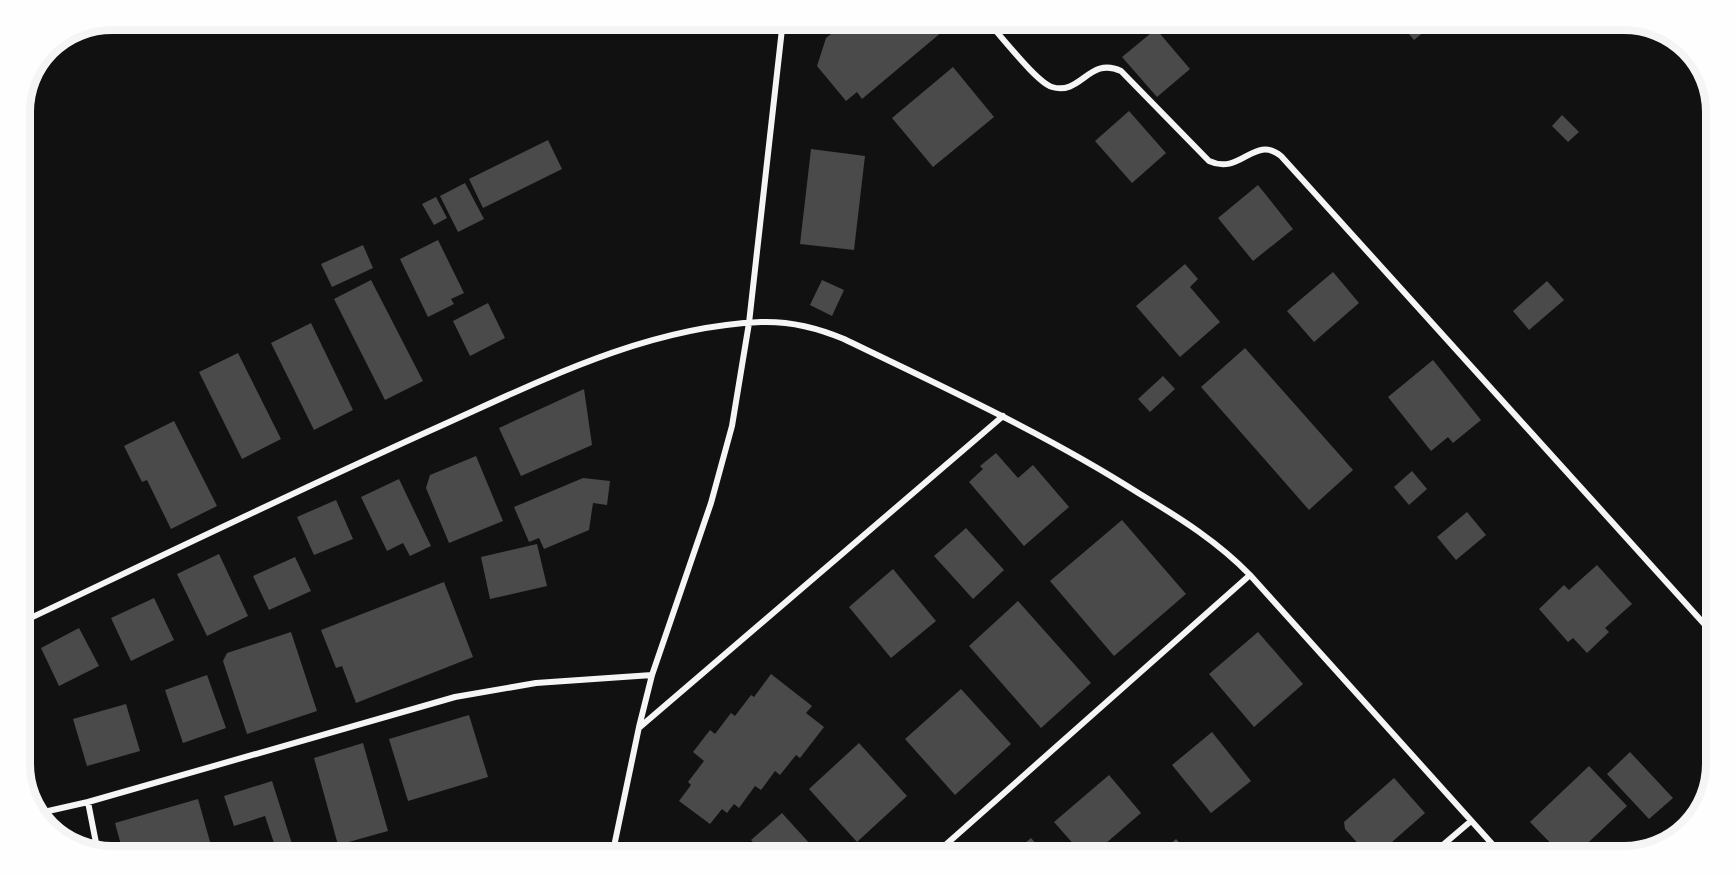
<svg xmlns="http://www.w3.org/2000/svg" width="1736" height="876" font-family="Cabin,sans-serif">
<rect width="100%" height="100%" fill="#111"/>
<!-- building -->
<path fill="#4a4a4a" d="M848 20H943L949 26 862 99 857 92 846 101 817 66 826 38Z
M1403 20H1423L1430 27 1414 40 1399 22Z
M1156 29 1190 69 1157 97 1122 57Z
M953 67 994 117 933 167 892 118Z
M1129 111 1166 153 1132 183 1095 141Z
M1562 115 1579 132 1568 142 1552 126Z
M548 140 562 169 483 208 469 179Z
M811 149 865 156 854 250 800 244Z
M465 183 484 219 458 232 440 196Z
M1258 185 1293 229 1253 261 1218 218Z
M436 197 447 218 434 225 422 204Z
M438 240 464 293 451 299 454 304 428 317 400 259Z
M363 245 373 268 332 287 321 264Z
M1185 264 1198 279 1190 287 1220 322 1180 357 1136 306Z
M1333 272 1359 303 1314 342 1287 311Z
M371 280 423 381 385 400 334 299Z
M822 280 844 290 832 316 810 305Z
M1547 281 1564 300 1529 330 1513 311Z
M488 303 505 338 470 356 453 321Z
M311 323 353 410 314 430 271 343Z
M1245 348 1353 470 1309 510 1201 387Z
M238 353 281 439 242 459 199 372Z
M1433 360 1481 420 1453 443 1448 437 1431 451 1388 397Z
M1163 376 1175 389 1150 412 1138 399Z
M584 389 592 445 521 476 499 428Z
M174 421 217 506 171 529 147 480 142 482 124 446Z
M996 453 1018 478 1033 465 1069 507 1024 546 969 482 983 469 980 466Z
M476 456 503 521 449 543 426 488 430 475Z
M1412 471 1427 489 1409 505 1394 487Z
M583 478 610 481 607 505 593 503 589 530 544 549 539 538 529 542 514 507Z
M399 479 431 546 410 556 403 543 387 551 361 497Z
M336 500 353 539 314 555 297 517Z
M1467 512 1486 535 1456 560 1437 537Z
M1122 520 1186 594 1114 656 1050 581Z
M966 528 1004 570 973 599 934 556Z
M537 544 547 586 490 599 481 557Z
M219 554 248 616 207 636 177 574Z
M295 557 311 591 269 610 253 576Z
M1597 565 1632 604 1605 628 1609 632 1587 653 1573 638 1568 642 1539 609 1564 585 1569 590Z
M893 569 936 621 891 658 849 607Z
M444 582 473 657 356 703 342 666 336 668 321 630Z
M154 598 174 640 131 661 111 618Z
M1018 601 1091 683 1041 728 969 646Z
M79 628 99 666 59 686 41 648Z
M291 632 317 711 247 734 223 661 227 653Z
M1258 632 1303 684 1254 727 1209 674Z
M771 674 812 706 806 713 824 727 800 758 796 755 780 775 775 771 761 790 755 786 739 808 734 804 727 813 722 809 710 824 679 801 691 785 688 782 704 761 693 752 710 730 715 734 731 713 735 716 751 695 754 697Z
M207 675 226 728 183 743 165 690Z
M961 689 1011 744 955 795 905 739Z
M126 704 140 751 87 766 73 719Z
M469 715 488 777 408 801 389 739Z
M1212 732 1251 781 1211 813 1172 765Z
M363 743 388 831 338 845 314 758Z
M859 743 907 796 857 842 809 789Z
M1630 752 1673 798 1649 819 1607 774Z
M1589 766 1627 806 1574 856H1563L1530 822Z
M1109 775 1141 813 1091 856H1084L1054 822Z
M1394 778 1425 813 1376 856H1369L1345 829 1344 822Z
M272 781 293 847 277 852 265 816 234 826 224 796Z
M198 799 214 856H124L115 823Z
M782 813 821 856H765L751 840Z
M1031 838 1047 856H1010Z
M1176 839 1192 856H1156Z
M689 849 695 856H680Z"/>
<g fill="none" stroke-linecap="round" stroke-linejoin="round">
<!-- minor -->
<path stroke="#f5f5f5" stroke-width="6" d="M986 20C1000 34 1036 82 1052 87 1081 96 1089 56 1121 71L1209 161C1241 176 1254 134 1281 156L1716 637
M20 623C155 559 290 494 427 432 533 385 641 327 761 322 790 321 818 328 844 339 945 388 1046 434 1140 494 1180 518 1218 542 1250 575L1503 856
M640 727 1003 416
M35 814 88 802
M98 853 88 802 455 697 536 683 652 675
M612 856 639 727 652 675 711 503 732 426 749 323 783 20
M933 856 1250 575
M1430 856 1471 821"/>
</g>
<!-- crop -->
<path d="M0 0H1736V876H0ZM112 30H1624A82 82 0 0 1 1706 112V764A82 82 0 0 1 1624 846H112A82 82 0 0 1 30 764V112A82 82 0 0 1 112 30Z" fill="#fefefe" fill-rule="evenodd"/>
<path fill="none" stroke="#f5f5f5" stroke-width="8" d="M112 30H1624A82 82 0 0 1 1706 112V764A82 82 0 0 1 1624 846H112A82 82 0 0 1 30 764V112A82 82 0 0 1 112 30Z"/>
</svg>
